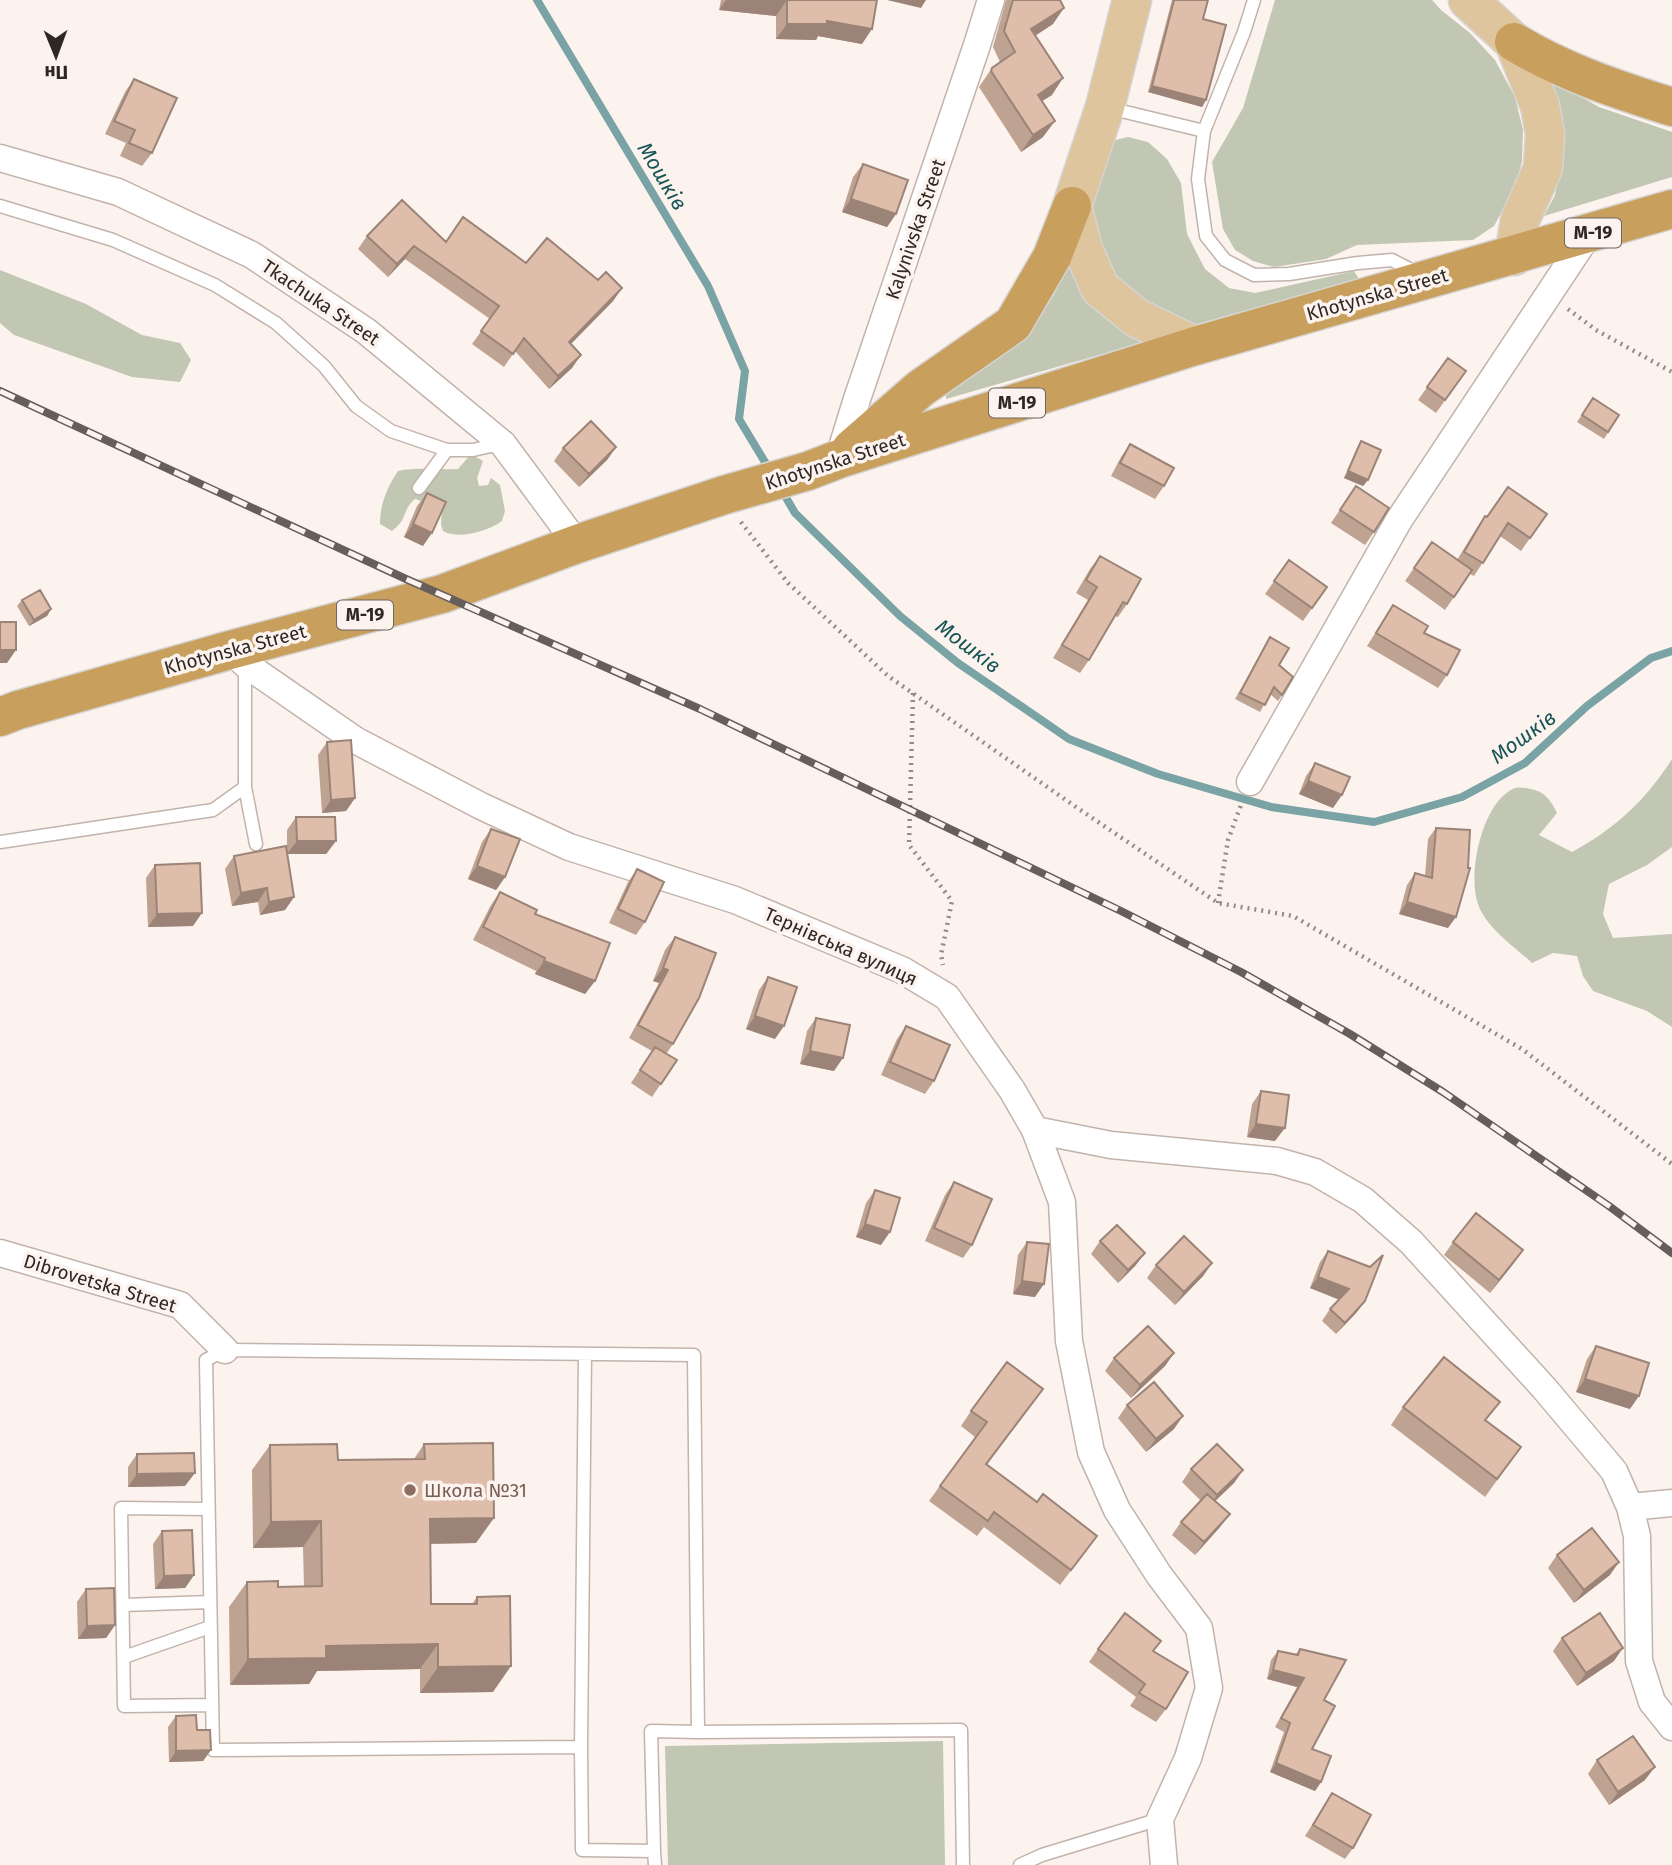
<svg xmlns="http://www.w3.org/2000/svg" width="1672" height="1865" font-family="'Fira Sans',sans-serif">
<rect width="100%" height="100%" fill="#fdf3ee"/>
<!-- green -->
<path fill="#c1c7b2" d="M1275 0H1432L1441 10 1470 33 1495 60 1515 97 1523 130 1522 161 1516 186 1494 226 1473 240 1357 245 1326 259 1274 267 1253 261 1235 250 1223 229 1212 162 1243 108Z
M1546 77 1599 107 1672 132V177L1544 216 1555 195 1562 153Z
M1128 137 1148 142 1167 159 1181 183 1187 234 1205 269 1229 288 1255 293 1354 271 1359 279 1197 324C1143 314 1101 276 1092 220 1088 197 1102 162 1111 141Z
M1070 255 1151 340 946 399V384L1019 331 1054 295Z
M0 270 86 304 142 335 180 343 191 360 180 382 132 377 14 335 0 323Z
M471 454 483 461 477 478 479 486 488 485 491 478 500 485 505 511 502 521C488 531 459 540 443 531L441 525 442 508 415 499C402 510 408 519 392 531L380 524C380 505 387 487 398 471 415 467 440 470 458 469Z
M1672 759V847L1647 865 1609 884 1603 914 1613 938 1672 934V1027L1647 1011 1593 991 1583 976 1577 956 1553 953 1532 963C1514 946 1486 928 1478 904 1467 874 1482 801 1515 788 1520 787 1526 788 1531 789 1546 792 1551 801 1557 813L1539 835 1572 852C1615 829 1646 800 1672 759Z
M943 1741 945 1865H668L665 1746Z"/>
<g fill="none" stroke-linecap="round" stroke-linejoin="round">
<!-- stream -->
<path stroke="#79a3a4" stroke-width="8" d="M537 0 708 286 745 371 739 419 771 472
M781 489 795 513 900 616 958 663 1069 739 1158 774 1271 807 1374 822 1462 797 1525 763 1587 706 1651 658 1672 651"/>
<defs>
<path id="lane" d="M1254 0 1244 32 1204 131 1198 179 1206 236 1225 260 1254 275 1289 274 1358 263 1392 260 1417 273
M1109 108 1204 131
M0 206 113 240 215 285 276 323 324 366 356 406 391 431 447 450H473L500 444
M419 488 447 450
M245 664V787L256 844
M0 842 213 810 245 787
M208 1509 121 1508 124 1706 212 1705
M123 1605 210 1602
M124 1657 210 1627
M581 1747 585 1354
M654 1851 651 1731 698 1732
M655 1865 654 1851 582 1850 581 1747 213 1750 206 1360 225 1350 694 1355 698 1732 961 1730 963 1865
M1020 1865 1042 1855 1160 1819"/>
<path id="street" d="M0 158 118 192 252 255 366 331 503 444 577 544
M839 457 856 402 977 45 991 0
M230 650 245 664 355 740 481 806 569 847 735 900 902 970 947 997 1012 1090 1035 1130 1062 1202 1069 1341 1091 1452 1117 1510 1159 1575 1199 1628 1209 1688 1188 1758 1160 1819 1164 1865
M1250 782 1399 520 1588 235
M1035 1130 1111 1145 1277 1161 1315 1172 1363 1200 1411 1242 1544 1388 1614 1471 1630 1507 1672 1503
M0 1253 180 1305 225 1350
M1630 1507 1637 1536 1639 1661 1652 1702 1672 1727"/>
<path id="primary" d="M1132 0 1105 107 1072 206 1083 249 1100 288 1137 318 1195 346
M1468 0 1514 42 1540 106 1545 134 1543 168 1520 220 1514 256"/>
<path id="highway" d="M1514 42C1563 72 1618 90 1672 107
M851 449 921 388 1013 324 1052 257 1072 206
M0 717 18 710 230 650 442 594 577 544 724 495 808 471 839 459 1195 346 1672 209"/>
</defs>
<!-- lane casing -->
<use href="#lane" stroke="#c2b3ab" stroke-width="15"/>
<!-- street casing -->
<use href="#street" stroke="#c2b3ab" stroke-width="29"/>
<!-- primary casing -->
<use href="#primary" stroke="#d5d4d3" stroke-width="41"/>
<!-- highway casing -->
<use href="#highway" stroke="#d5d4d3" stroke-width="41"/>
<!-- path -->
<path stroke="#938b87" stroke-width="4.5" stroke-dasharray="2 5" stroke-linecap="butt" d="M1568 309 1596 330 1672 372
M741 522 788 583 888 676 1076 807 1218 903 1293 916 1522 1049 1672 1164
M913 693 909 845 952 901 941 955 943 965
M1218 903 1228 840 1241 805"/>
<!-- lane -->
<use href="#lane" stroke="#fff" stroke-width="12"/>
<!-- street -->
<use href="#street" stroke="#fff" stroke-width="26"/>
<!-- primary -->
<use href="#primary" stroke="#dfc59e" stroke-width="38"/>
<!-- highway -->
<use href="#highway" stroke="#c99f5d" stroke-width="38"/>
<defs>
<path id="rail" d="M0 391 406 579 700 709 1121 911 1241 972 1350 1034 1443 1092 1609 1206 1672 1253"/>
</defs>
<!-- rail casing -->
<use href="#rail" stroke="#655e5b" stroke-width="8"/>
<!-- rail -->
<use href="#rail" stroke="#fdf3ee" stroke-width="5" stroke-dasharray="16" stroke-linecap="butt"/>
</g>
<!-- wall -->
<path fill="#bfa392" d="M721 0H877L862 44 818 36 816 40 776 39V16L719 10Z
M1006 0H1060L1053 24 1035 36 1052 95 1042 101 1043 137 1021 152 979 87 992 68 1000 62 993 47Z
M1172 0H1208L1203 19 1206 100 1202 107 1148 92Z
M134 79 152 153 142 166 120 156 126 143 105 134 125 92Z
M863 164 896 214 887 227 842 212 853 177Z
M367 236 446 242 598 280 622 288 613 301 571 344 572 368 549 389 515 351 504 367 472 344 490 319 405 259 388 277 358 249Z
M1448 358 1466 371 1436 413 1418 400Z
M1593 398 1619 415 1604 439 1577 422Z
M1361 441 1368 480 1363 486 1344 478 1357 448Z
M1130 444 1164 486 1155 499 1111 476 1121 457Z
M616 447 607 460 579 487 554 461 563 448Z
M1356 486 1374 532 1365 545 1331 523Z
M1508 487 1530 538 1521 551 1500 536 1474 576 1470 574 1445 610 1405 581 1432 542 1457 560 1476 529 1485 516 1487 517Z
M427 493 423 546 404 537 417 506Z
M1100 556 1127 604 1118 617 1115 616 1089 660 1080 673 1053 658 1088 600 1076 593 1090 569Z
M1289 560 1327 587 1303 621 1265 594Z
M22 600 51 609 47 616 29 626 17 606Z
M1393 605 1424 633 1447 675 1438 688 1367 646Z
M1270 637 1279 665 1282 695 1278 701 1270 694 1260 712 1235 699Z
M327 742 355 798 346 811 322 813 318 755Z
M1315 763 1333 808 1299 794 1306 776Z
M296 817 336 841 326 854H287V830Z
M1436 828 1448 928 1399 914 1407 885 1415 873 1425 876 1428 839Z
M491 829 505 877 496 890 468 879 482 842Z
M234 856 294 897 285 910 260 915 258 902 232 906 225 869Z
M155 865 193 926 148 927 146 878Z
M637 869 645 922 636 935 609 923 628 882Z
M500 892 535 914 595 981 585 994 535 974 536 971 473 940 491 905Z
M675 937 673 1044 666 1054 677 1060 652 1097 631 1083 652 1051 629 1038 659 983 653 981 665 950Z
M768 977 775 1039 746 1029 759 990Z
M816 1018 834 1071 800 1064 807 1031Z
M906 1026 934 1081 925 1094 881 1075 897 1039Z
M1261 1091 1275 1141 1247 1137 1252 1104Z
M954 1182 972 1245 963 1258 925 1241 945 1195Z
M875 1190 881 1245 856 1237 866 1203Z
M1100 1241 1145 1253 1135 1266 1118 1283 1091 1254Z
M1027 1242 1035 1297 1013 1294 1018 1255Z
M1453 1242 1523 1250 1490 1293 1444 1255Z
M1328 1251 1365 1301 1356 1313 1336 1334 1322 1321 1330 1309 1339 1300 1310 1288 1320 1262Z
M1212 1263 1203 1276 1175 1305 1147 1278 1156 1265Z
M1596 1346 1630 1409 1576 1392 1587 1359Z
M1174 1353 1165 1366 1131 1398 1105 1371 1114 1358Z
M1032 1404 987 1465 1086 1551 1060 1585 984 1527 977 1536 929 1501 975 1437 961 1426 971 1411Z
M1127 1405 1174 1429 1146 1452 1118 1418Z
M1403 1407 1486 1421 1521 1447 1485 1497 1391 1425Z
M424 1444 476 1543 430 1544 431 1604H472L477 1597 493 1692 420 1693V1669L317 1671 309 1684 230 1685 229 1607 247 1582 278 1587H304L303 1547 253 1548 252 1470 270 1445 338 1460 414 1459Z
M137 1454 185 1486 128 1487V1467Z
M1191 1469 1243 1470 1234 1483 1215 1501 1230 1514 1220 1527 1195 1555 1172 1535 1181 1522 1201 1501 1182 1482Z
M162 1531 194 1575 185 1588 155 1589 153 1544Z
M1557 1555 1610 1575 1574 1603 1548 1568Z
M86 1589 115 1625 106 1638 78 1639 77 1602Z
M1562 1638 1614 1661 1577 1686 1553 1651Z
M1098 1649 1154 1651 1166 1709 1156 1722 1130 1706 1136 1697 1089 1662Z
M1300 1649 1324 1700 1312 1749 1321 1782 1315 1791 1270 1772 1284 1732 1275 1727 1297 1687 1267 1679 1271 1660 1278 1651 1295 1655Z
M176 1716 197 1730 211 1750 203 1761 169 1762 168 1727Z
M1597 1760 1645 1780 1609 1805 1588 1774Z
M1332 1793 1353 1848 1345 1859 1305 1836Z"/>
<!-- shaded-wall -->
<path fill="#9b8477" d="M726 0H787L776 16 719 10Z
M887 0H926L921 8Z
M1064 8 1053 24 1019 46 1031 29Z
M827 21 872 29 862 44 818 36 816 40 776 39 787 24Z
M1063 78 1052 95 1026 111 1038 95Z
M1152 86 1206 100 1202 107 1148 92Z
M1055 121 1043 137 1021 152 1033 135Z
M851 199 896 214 887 227 842 212Z
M414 246 405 259 388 277 397 264Z
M622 288 613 301 560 355 569 342Z
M581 355 572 368 549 389 558 376Z
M616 447 607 460 579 487 589 474Z
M1348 471 1368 480 1363 486 1344 478Z
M413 524 432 533 423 546 404 537Z
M51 609 47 616 29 626 34 620Z
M0 650H16L7 663H0Z
M1308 781 1342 795 1333 808 1299 794Z
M355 798 346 811 322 813 331 800Z
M297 841H336L326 854H287Z
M477 866 505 877 496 890 468 879Z
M267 888 258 902 232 906 241 893Z
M294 897 285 910 260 915 269 902Z
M1407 902 1456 917 1448 928 1399 914Z
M202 913 193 926 148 927 157 914Z
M544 961 595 981 585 994 535 974Z
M663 968 668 970 659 983 653 981Z
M755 1016 784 1026 775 1039 746 1029Z
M810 1051 843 1058 834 1071 800 1064Z
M1256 1124 1285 1128 1275 1141 1247 1137Z
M865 1224 890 1232 881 1245 856 1237Z
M1523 1250 1514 1263 1490 1293 1499 1280Z
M1145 1253 1135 1266 1118 1283 1128 1270Z
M1212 1263 1203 1276 1175 1305 1184 1292Z
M1318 1277 1349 1289 1341 1300 1310 1288Z
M1022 1281 1044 1284 1035 1297 1013 1294Z
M1365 1301 1356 1313 1336 1334 1345 1323Z
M1174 1353 1165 1366 1131 1398 1140 1385Z
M1585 1379 1639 1396 1630 1409 1576 1392Z
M1183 1416 1174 1429 1146 1452 1156 1439Z
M1243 1470 1234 1483 1208 1508 1217 1495Z
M195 1473 185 1486 128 1487 137 1474Z
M1230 1514 1220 1527 1195 1555 1204 1542Z
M494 1518 476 1543 412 1544 430 1519Z
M321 1521 303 1547 253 1548 271 1522Z
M1619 1562 1610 1575 1574 1603 1584 1590Z
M194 1575 185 1588 155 1589 164 1576Z
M115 1625 106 1638 78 1639 87 1626Z
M438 1644 420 1669 317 1671 309 1684 230 1685 248 1659 326 1646Z
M1623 1648 1614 1661 1577 1686 1586 1673Z
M511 1666 493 1692 420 1693 438 1667Z
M1273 1670 1304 1678 1297 1687 1267 1679Z
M211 1750 203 1761 169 1762 176 1751Z
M1276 1763 1321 1782 1315 1791 1270 1772Z
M1655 1767 1645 1780 1609 1805 1618 1792Z"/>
<!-- building -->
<path fill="#debdaa" stroke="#9b8477" stroke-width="2" d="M783 0H877L872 29 827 21V24H787V0Z
M1013 0H1060L1064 8 1031 29 1063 78 1038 95 1055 121 1033 135 991 71 992 68 1015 52 1004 31Z
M1174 0H1208L1203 19 1226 25 1206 100 1152 86Z
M134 79 177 98 152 153 129 143 135 130 114 121Z
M863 164 908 180 896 214 851 199Z
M402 200 446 242 463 217 526 263 547 238 598 280 606 272 622 288 569 342 581 355 558 376 524 338 513 354 481 331 499 306 414 246 397 264 367 236Z
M1448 358 1466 371 1445 400 1427 387Z
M1593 398 1619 415 1608 432 1582 415Z
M591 421 616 447 589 474 563 448Z
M1361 441 1381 450 1368 480 1348 471Z
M1130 444 1174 468 1164 486 1120 463Z
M1356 486 1389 508 1374 532 1340 510Z
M1508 487 1547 514 1530 538 1508 523 1483 563 1464 552 1485 516 1487 517Z
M427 493 446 502 432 533 413 524Z
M1432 542 1472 570 1454 597 1414 568Z
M1100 556 1141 579 1127 604 1123 602 1089 660 1062 645 1097 587 1086 580Z
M1289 560 1327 587 1312 608 1274 581Z
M40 590 51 609 34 620 22 600Z
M1393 605 1428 626 1424 633 1460 650 1447 675 1376 633Z
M0 622H16V650H0Z
M1270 637 1289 648 1279 665 1293 677 1282 695 1274 687 1265 705 1240 693Z
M351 740 355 798 331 800 327 742Z
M1315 763 1350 777 1342 795 1308 781Z
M296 817H335L336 841H297Z
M1436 828 1470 830 1468 868H1470L1456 917 1407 902 1415 873 1432 878Z
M491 829 520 839 505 877 477 866Z
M286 846 294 897 269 902 267 888 241 893 234 856Z
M200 863 202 913 157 914 155 865Z
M637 869 664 882 645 922 618 909Z
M500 892 537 910 535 914 610 943 595 981 544 961 545 958 483 927Z
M675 937 716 953 699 998 673 1044 638 1025 668 970 663 968Z
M768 977 797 987 784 1026 755 1016Z
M816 1018 850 1025 843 1058 810 1051Z
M906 1026 950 1045 934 1081 890 1062Z
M655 1047 677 1060 661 1084 640 1070Z
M1261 1091 1289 1095 1285 1128 1256 1124Z
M954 1182 992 1199 972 1245 934 1228Z
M875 1190 900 1198 890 1232 865 1224Z
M1476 1213 1523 1250 1499 1280 1453 1242Z
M1117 1225 1145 1253 1128 1270 1100 1241Z
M1184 1236 1212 1263 1184 1292 1156 1265Z
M1027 1242 1049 1244 1044 1284 1022 1281Z
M1328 1251 1370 1267 1383 1255 1365 1301 1345 1323 1330 1309 1349 1289 1318 1277Z
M1148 1326 1174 1353 1140 1385 1114 1358Z
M1596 1346 1649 1363 1639 1396 1585 1379Z
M1444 1357 1500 1402 1485 1420 1521 1447 1497 1479 1403 1407Z
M1007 1362 1043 1389 986 1464 1037 1502 1043 1494 1097 1536 1071 1570 994 1512 988 1521 940 1486 987 1422 971 1411Z
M1154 1382 1183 1416 1156 1439 1127 1405Z
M493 1443 494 1518 430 1519 431 1604H477V1597L510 1596 511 1666 438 1667V1644L326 1646V1658L248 1659 247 1582 278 1581V1587L322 1586 321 1521 271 1522 270 1445 337 1444 338 1460 425 1459 424 1444Z
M1217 1444 1243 1470 1217 1495 1191 1469Z
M194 1453 195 1473 137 1474V1454Z
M1207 1494 1230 1514 1204 1542 1181 1522Z
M1592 1528 1619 1562 1584 1590 1557 1555Z
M192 1530 194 1575 164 1576 162 1531Z
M114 1588 115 1625 87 1626 86 1589Z
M1125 1613 1161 1641 1153 1651 1188 1672 1166 1709 1139 1693 1145 1684 1098 1649Z
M1600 1613 1623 1648 1586 1673 1562 1638Z
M1300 1649 1346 1660 1324 1700 1335 1706 1312 1749 1331 1756 1321 1782 1276 1763 1290 1723 1281 1718 1304 1678 1273 1670 1278 1651 1298 1655Z
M196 1715 197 1730H210L211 1750 176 1751V1716Z
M1633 1736 1655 1767 1618 1792 1597 1760Z
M1332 1793 1371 1815 1353 1848 1313 1825Z"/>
<!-- markers -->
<circle fill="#8d6e63" stroke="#fdf3ee" stroke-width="2.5" cx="410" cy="1490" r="7"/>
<g text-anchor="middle" stroke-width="7" stroke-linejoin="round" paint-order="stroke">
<!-- shield labels -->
<g fill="#fdf3ee" stroke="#6c6561" stroke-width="2">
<rect x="1565" y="218.5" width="56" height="29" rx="5"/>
<rect x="989" y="388.5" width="56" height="29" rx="5"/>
<rect x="337" y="600.5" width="56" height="29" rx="5"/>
</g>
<g font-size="18" font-weight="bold" fill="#2e2825">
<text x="1593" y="239">М-19</text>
<text x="1017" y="409">М-19</text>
<text x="365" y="621">М-19</text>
</g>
<!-- street labels -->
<g font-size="19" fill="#2e2825" stroke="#fdf3ee">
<text transform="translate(915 229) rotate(-71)" y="7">Kalynivska Street</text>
<text transform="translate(1377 294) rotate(-16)" y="7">Khotynska Street</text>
<text transform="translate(321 302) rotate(34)" y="7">Tkachuka Street</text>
<text transform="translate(835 461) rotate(-18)" y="7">Khotynska Street</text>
<text transform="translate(235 649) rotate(-15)" y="7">Khotynska Street</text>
<text transform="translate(841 946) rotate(24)" y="7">Тернівська вулиця</text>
<text transform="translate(100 1283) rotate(17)" y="7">Dibrovetska Street</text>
</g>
<!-- education labels -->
<g font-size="19" fill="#785e54" stroke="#fdf3ee" text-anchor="start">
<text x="424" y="1497">Школа №31</text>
</g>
<!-- water labels -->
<g font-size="21" font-style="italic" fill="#175456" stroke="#fdf3ee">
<text transform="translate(662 176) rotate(59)" y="7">Мошків</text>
<text transform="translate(968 646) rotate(37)" y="7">Мошків</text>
<text transform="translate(1523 737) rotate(-36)" y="7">Мошків</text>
</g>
</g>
<!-- north arrow -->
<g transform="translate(56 56) rotate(179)" stroke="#fdf3ee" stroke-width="5" paint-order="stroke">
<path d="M0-5L12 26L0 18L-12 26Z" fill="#2e2825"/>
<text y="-10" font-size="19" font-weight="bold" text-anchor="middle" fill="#2e2825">Пн</text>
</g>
</svg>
